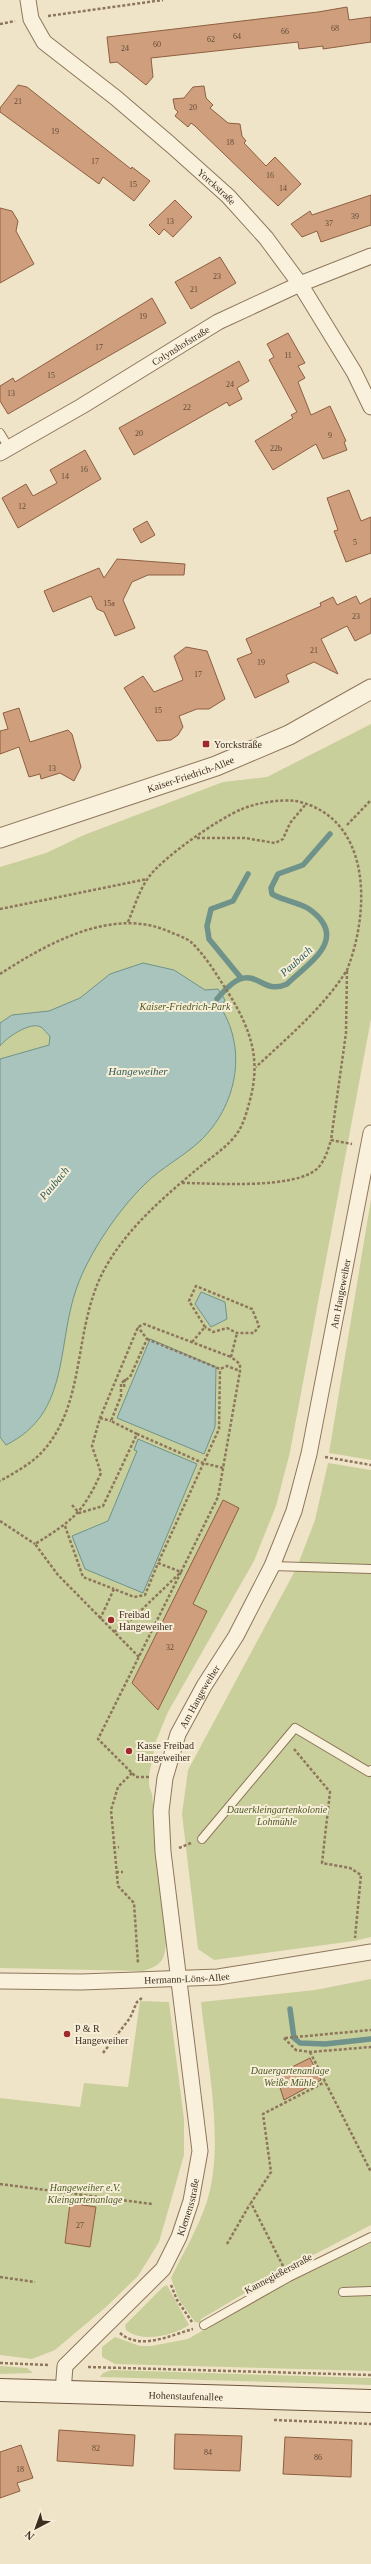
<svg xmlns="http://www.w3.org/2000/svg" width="371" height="2564" font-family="'Times New Roman',serif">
<rect width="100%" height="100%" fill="#f0e4c8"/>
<!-- green -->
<path fill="#c9cf9b" d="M371 724V1019L290 1452 276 1506 254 1561 168 1712 156 1741 149 1775V1786L152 1794 166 1941C165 1960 162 1965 143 1971L0 1968V867L46 853 84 835 223 782 267 777Z
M371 1199V1460L329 1453Z
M328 1463 371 1470V1937L354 1941 214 1960 198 1949 182 1814 188 1770 297 1567 315 1520Z
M371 1979V2225L277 2274 201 2319 200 2323 195 2322 179 2300 171 2278C183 2253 198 2229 207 2201 225 2145 207 2061 201 2002L315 1990Z
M140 2001 169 2002 184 2119V2155L159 2242 138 2276 106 2307 55 2350 32 2359 0 2355V2098L80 2107 84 2083 128 2087Z
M371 2243V2371L115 2364 102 2357V2347L115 2337 140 2346H151L188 2339 291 2279Z
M167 2285 189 2325C173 2336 142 2343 126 2330L125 2325 163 2287Z
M0 2366 27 2368 33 2373 0 2374Z
M111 2370 371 2378V2385L100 2377 103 2373Z"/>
<!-- water -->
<path fill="#a9c4bc" stroke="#6f938a" d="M143 963 174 970 205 990 218 989 225 1000 221 1008C248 1051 236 1107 200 1141 183 1157 162 1167 145 1184 119 1209 89 1253 77 1287 56 1345 71 1413 6 1445L0 1437V1059L49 1045 50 1036C47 1034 44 1029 41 1027 30 1021 6 1038 0 1046V1023L12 1015 49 1011 80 998 110 974Z
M201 1292 225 1302 227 1319 211 1327 195 1304Z
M150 1339 216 1367 215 1427 204 1454 117 1418Z
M138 1439 197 1464 143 1593 85 1569 72 1536 108 1521 137 1451 134 1450Z"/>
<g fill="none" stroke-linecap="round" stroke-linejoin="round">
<!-- stream -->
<path stroke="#6f938a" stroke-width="5.5" d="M241 978 209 939 207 926 211 909 233 901 248 874
M217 999C255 953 257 998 287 984 310 962 350 938 309 909 298 902 284 901 272 894L271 888 278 874 303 865 330 834
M290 2009 294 2038 300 2043 325 2044 371 2039"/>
</g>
<!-- building -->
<path fill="#cf9f7d" stroke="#8d5f41" d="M347 7 349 20 371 17V42L323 49V46L299 49 298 42 151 58 153 77 146 85 117 62 110 63 107 37 318 12Z
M18 85 27 87 131 169 132 167 150 181 134 201 103 177 99 184 0 112V108Z
M204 86 206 98 213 105 210 108 228 123 240 124 242 136 246 141 244 143 266 166 275 157 301 184 278 206 195 126 191 123 188 127 175 116 178 112 175 109 173 99 184 98 193 87Z
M371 195V225L321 242 317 231 302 237 291 224 310 211 312 215Z
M175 200 192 217 173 237 164 229 159 235 149 225Z
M0 208 12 211 18 221 16 231 34 264 0 283Z
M220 257 236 283 191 309 175 282Z
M152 298 166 323 8 414 0 401V386L13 378 15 382Z
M288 333 305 363 298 366 305 378 298 382 311 415 330 406 346 441 344 442 347 450 323 459 316 444 273 470 255 441 293 418 291 415 297 412 269 360 274 357 267 344Z
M239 361 249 381 237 388 242 399 229 406 227 402 134 455 119 428Z
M85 450 101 479 18 528 2 498 26 484 33 496 57 483 50 470Z
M349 490 361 521 371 517V553L346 562 334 531 338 530 327 498Z
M147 521 155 535 141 543 133 529Z
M117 559 185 564 184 575H148L132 582 123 600 135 628 115 636 104 612 97 609 91 596 53 612 44 591 99 568 104 578Z
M356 596 360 604 371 598V633L355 641 347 626 321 639 338 674 314 662 286 675 289 682 255 698 237 659 252 653 246 639 321 606 320 603 333 597 337 605Z
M186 647 207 651 225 699 209 709H197L179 716 183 727 178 735 171 740 157 741 124 688 143 676 154 692 183 680 174 656Z
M19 708 30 742 68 730 72 734 81 767 74 781 60 773 41 779 40 774 29 777 19 747 0 754V731L8 729 3 713Z
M223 1500 239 1508 193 1604 207 1611 158 1710 132 1683Z
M310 2058 321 2080 284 2100 276 2075Z
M70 2203 96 2207 90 2247 65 2243Z
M59 2430 135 2435 133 2466 57 2461Z
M175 2434 242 2436 240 2471 174 2469Z
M285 2437 352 2440 351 2477 283 2474Z
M21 2445 33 2478 17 2483 20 2491 0 2498V2452Z"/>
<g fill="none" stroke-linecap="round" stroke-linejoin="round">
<defs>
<path id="service" d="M0 433 9 448
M272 1566 371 1569
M202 1839 295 1728 369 1772 371 1770
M343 2292 371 2291
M204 2325 289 2277 371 2237"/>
<g id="minor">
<path id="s1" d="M28 0 31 19 44 42 116 98 171 145 228 196 266 238 300 284 354 372 371 407"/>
<path id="s2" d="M0 453 82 406 218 322 300 284 371 256"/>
<path id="s3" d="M0 1981 81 1982 218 1977 371 1952"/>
<path id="s4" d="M63 2392 65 2366 163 2269 179 2237 191 2201 200 2151 163 1852 161 1811 165 1778 178 1734 204 1686 236 1636 272 1566 294 1511 309 1454 371 1133"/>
</g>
<g id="tertiary">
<path id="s5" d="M0 838 216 766 289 735 371 689"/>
</g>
<g id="secondary">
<path id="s6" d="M0 2390 371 2401"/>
</g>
</defs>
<!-- service casing -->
<use href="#service" stroke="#8d765c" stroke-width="10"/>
<!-- minor casing -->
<use href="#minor" stroke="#8d765c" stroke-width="17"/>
<!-- tertiary casing -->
<use href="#tertiary" stroke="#8d765c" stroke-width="21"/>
<!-- secondary casing -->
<use href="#secondary" stroke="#6f573f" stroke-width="24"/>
<!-- path -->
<path stroke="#8d765c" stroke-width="2.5" stroke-dasharray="3 2" stroke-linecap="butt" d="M48 16 163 0
M0 24 15 21
M347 825 371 800
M197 838H245L275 843 283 839 290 823 306 804
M0 909 147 879
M128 922C134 908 139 891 148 878 163 857 218 819 242 809 256 803 280 799 296 801 371 817 371 909 347 970 324 1007 287 1038 256 1067
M347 971 346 1033 331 1140 352 1144
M0 974C48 943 115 905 172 933 178 935 186 938 191 942 206 956 218 977 229 994 251 1030 261 1059 250 1100 247 1111 244 1123 238 1132 228 1147 210 1158 196 1170 164 1197 130 1226 108 1263 71 1324 89 1401 42 1452 31 1464 14 1473 0 1481
M182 1183C214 1183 295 1190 318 1168 325 1160 328 1150 331 1140
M147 1339 220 1369 227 1366 240 1371
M192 1342 205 1327 189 1301 196 1286 252 1309 259 1326 254 1333H237L227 1328 213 1332 205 1327
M124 1387 125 1379
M100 1418 111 1421
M137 1434 111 1421 121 1396V1383L130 1377 147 1339 138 1327
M325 1457 371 1465
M72 1505 79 1513 103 1506 137 1434 203 1463 223 1468
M0 1521 35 1544
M65 1526 83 1577 114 1589
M100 1619 114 1589 134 1597 145 1595 158 1563
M114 1632 132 1619 181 1572 218 1497 240 1371V1364L231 1357 237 1333
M139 1657 58 1575 35 1544C72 1521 83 1513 101 1473L92 1446 100 1418 138 1327 144 1324 231 1357
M294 1749 330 1792 322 1863 350 1868 361 1875 355 1938
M132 1773 118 1787 111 1810 118 1886 134 1903 138 1963
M149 1777H136L98 1739 181 1572 158 1563 219 1429 220 1369
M113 1848 119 1847
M179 1848 191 1843
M116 1872H123
M284 2038 296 2050 310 2052 371 2047
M285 2038 371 2030
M310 2052 371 2172
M103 2053 130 2018 137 2002 143 1997
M0 2184 152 2204
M227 2244 250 2204
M283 2266 251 2203 271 2172 263 2114 325 2082
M0 2277 35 2282
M171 2285 177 2300 192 2322
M120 2333C140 2351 171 2335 193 2329
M0 2363 49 2365
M88 2367 371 2375
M274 2420 371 2424"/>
<!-- service -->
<use href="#service" stroke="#faf1dc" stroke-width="8"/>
<!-- minor -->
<use href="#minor" stroke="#faf1dc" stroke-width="15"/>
<!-- tertiary -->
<use href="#tertiary" stroke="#faf1dc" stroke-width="19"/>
<!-- secondary -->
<use href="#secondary" stroke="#faf1dc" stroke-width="22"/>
</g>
<!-- markers -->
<g fill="#9e2a2b" stroke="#f7eed8" stroke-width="1.5">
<rect x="202" y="740" width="8" height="8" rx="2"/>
<circle cx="111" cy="1620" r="4"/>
<circle cx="129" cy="1751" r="4"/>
<circle cx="67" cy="2034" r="4"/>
</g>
<g text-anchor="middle" stroke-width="4" stroke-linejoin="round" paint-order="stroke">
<!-- number labels -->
<g font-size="8" fill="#624a37">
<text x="335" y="31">68</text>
<text x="285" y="34">66</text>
<text x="237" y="39">64</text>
<text x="211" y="42">62</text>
<text x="157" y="47">60</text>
<text x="125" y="51">24</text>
<text x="18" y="104">21</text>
<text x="193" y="110">20</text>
<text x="55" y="134">19</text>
<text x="230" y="145">18</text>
<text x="95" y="164">17</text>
<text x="270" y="178">16</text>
<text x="133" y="187">15</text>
<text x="283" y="191">14</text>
<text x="355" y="219">39</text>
<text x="170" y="224">13</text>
<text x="329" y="226">37</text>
<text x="217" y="279">23</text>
<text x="194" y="292">21</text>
<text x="143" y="319">19</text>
<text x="99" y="350">17</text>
<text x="288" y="358">11</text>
<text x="51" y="378">15</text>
<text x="230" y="387">24</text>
<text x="11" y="396">13</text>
<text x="187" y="410">22</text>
<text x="139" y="436">20</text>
<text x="330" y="438">9</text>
<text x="276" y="451">22b</text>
<text x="84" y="472">16</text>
<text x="65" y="479">14</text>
<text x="22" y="509">12</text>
<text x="355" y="545">5</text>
<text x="109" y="606">15a</text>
<text x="356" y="619">23</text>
<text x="314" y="653">21</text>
<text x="261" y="665">19</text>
<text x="198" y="677">17</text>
<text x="158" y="713">15</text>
<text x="52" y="771">13</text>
<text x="170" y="1650">32</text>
<text x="80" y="2228">27</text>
<text x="96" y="2451">82</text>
<text x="208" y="2455">84</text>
<text x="318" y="2460">86</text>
<text x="20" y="2472">18</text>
</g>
<!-- street labels -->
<g font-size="10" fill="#3d2e20" stroke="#f7eed8">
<text dy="4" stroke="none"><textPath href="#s1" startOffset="271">Yorckstraße</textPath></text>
<text dy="4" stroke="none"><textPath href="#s2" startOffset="210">Colynshofstraße</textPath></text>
<text dy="4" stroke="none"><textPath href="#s5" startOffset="201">Kaiser-Friedrich-Allee</textPath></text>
<text dy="4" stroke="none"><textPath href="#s4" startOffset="1184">Am Hangeweiher</textPath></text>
<text dy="4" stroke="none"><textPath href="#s4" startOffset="753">Am Hangeweiher</textPath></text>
<text dy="4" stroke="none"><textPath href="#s3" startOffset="187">Hermann-Löns-Allee</textPath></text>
<text dy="4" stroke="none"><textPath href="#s4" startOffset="231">Klemensstraße</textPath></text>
<text transform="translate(278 2273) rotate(-28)" y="4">Kannegießerstraße</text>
<text dy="4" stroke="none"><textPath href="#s6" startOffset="186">Hohenstaufenallee</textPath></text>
</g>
<!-- poi labels -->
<g font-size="10" fill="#3d2e20" stroke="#f7eed8" text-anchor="start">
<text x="214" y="748">Yorckstraße</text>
<text x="119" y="1618">Freibad<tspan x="119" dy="12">Hangeweiher</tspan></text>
<text x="137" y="1749">Kasse Freibad<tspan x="137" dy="12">Hangeweiher</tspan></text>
<text x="75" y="2032">P &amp; R<tspan x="75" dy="12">Hangeweiher</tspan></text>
</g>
<!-- park labels -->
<g font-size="10" font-style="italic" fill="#4d5a26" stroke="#f7eed8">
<text x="185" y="1010">Kaiser-Friedrich-Park</text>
<text x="277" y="1813">Dauerkleingartenkolonie<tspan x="277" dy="12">Lohmühle</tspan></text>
<text x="290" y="2074">Dauergartenanlage<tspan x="290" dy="12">Weiße Mühle</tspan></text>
<text x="85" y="2191">Hangeweiher e.V.<tspan x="85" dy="12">Kleingartenanlage</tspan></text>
</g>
<!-- water labels -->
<g font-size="11" font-style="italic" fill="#2f5d5a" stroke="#f7eed8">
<text transform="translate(296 961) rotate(-42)" y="4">Paubach</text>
<text x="138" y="1075">Hangeweiher</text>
<text transform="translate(54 1183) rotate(-50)" y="4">Paubach</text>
</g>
</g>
<!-- north arrow -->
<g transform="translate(36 2528) rotate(221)" stroke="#f7eed8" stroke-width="3" paint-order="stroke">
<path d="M0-3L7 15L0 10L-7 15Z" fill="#3d2e20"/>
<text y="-6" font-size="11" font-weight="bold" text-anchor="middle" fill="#3d2e20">N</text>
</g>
</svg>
